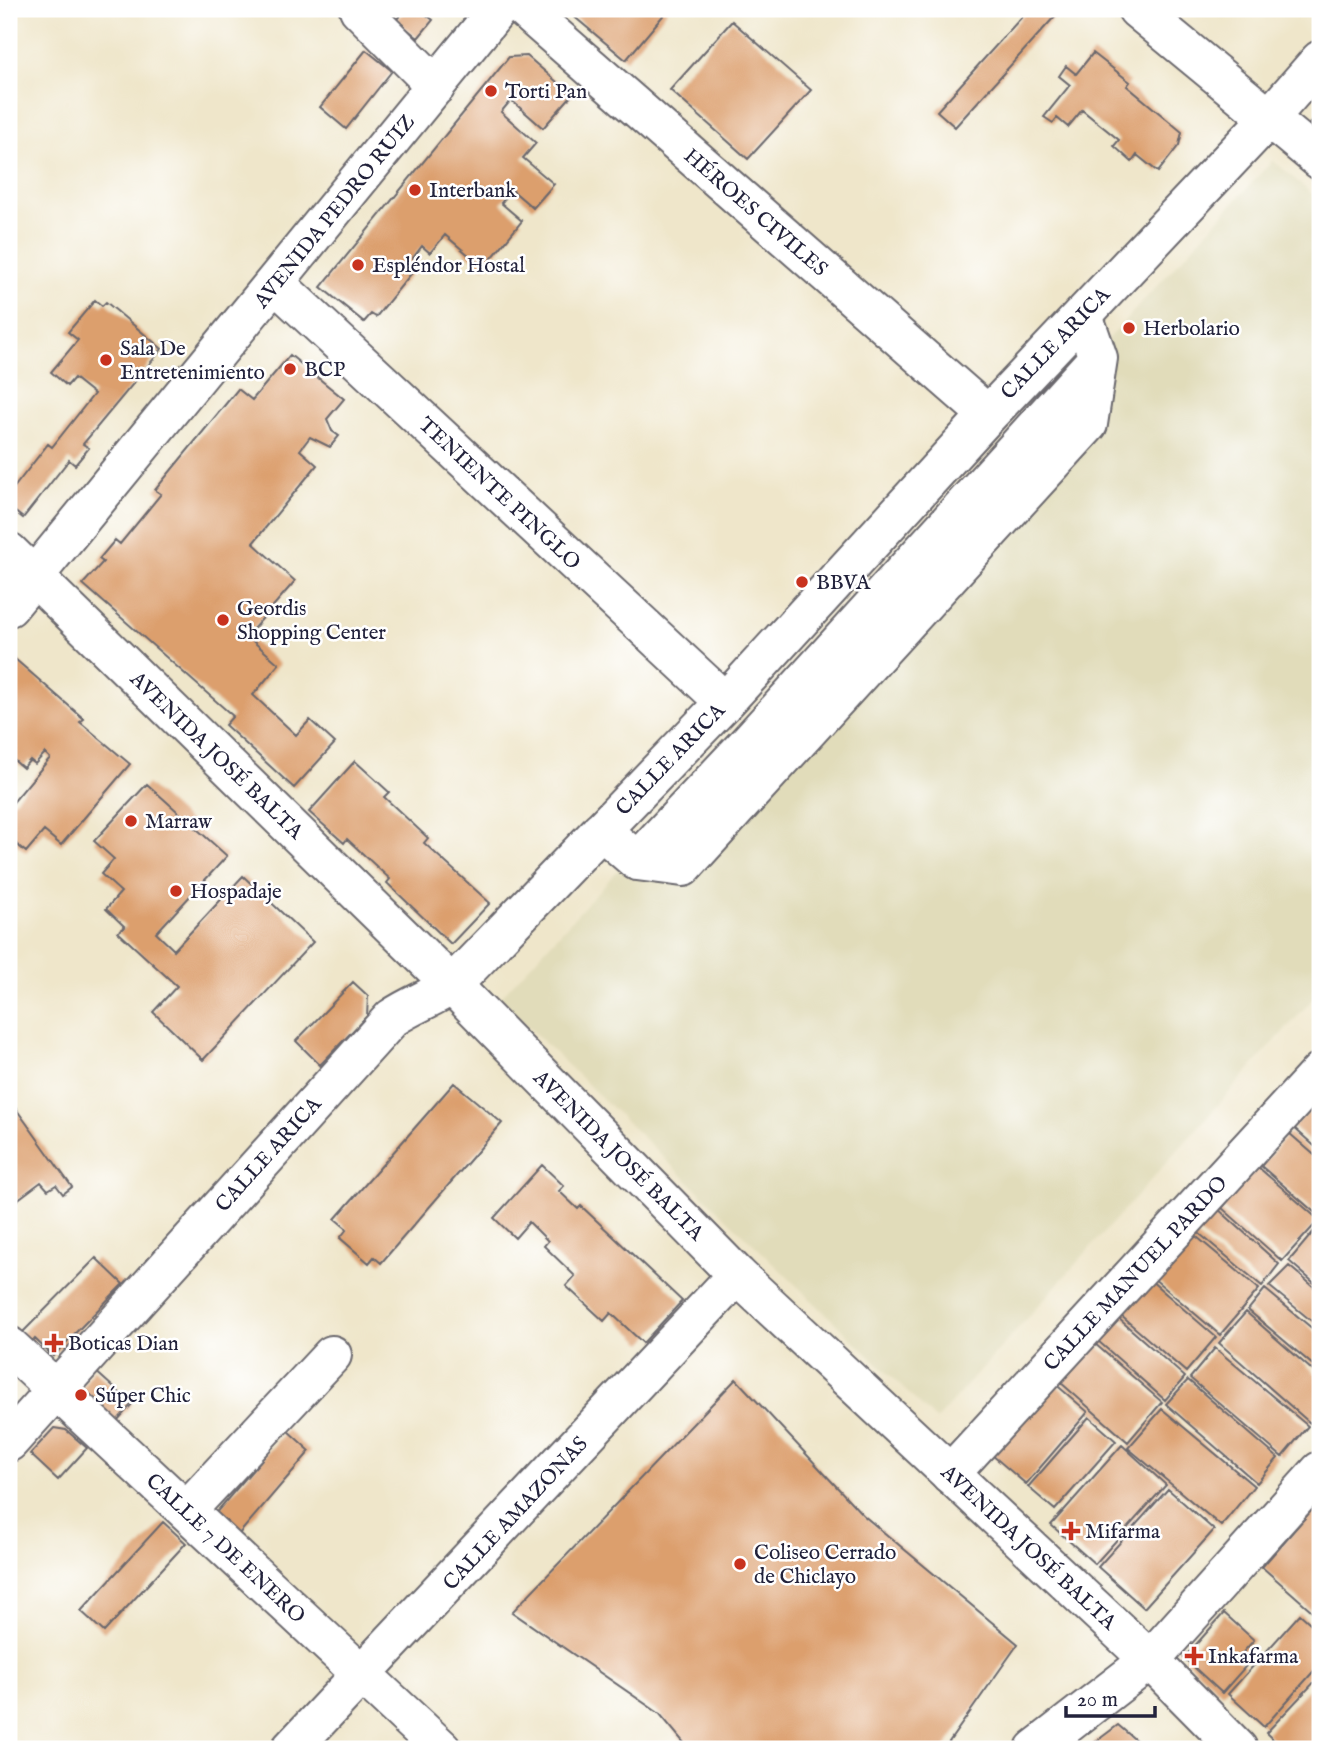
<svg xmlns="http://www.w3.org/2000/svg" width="1329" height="1758" font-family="'IM FELL English',serif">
<rect width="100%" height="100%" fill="#fff"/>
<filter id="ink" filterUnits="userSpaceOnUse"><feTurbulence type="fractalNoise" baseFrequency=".0143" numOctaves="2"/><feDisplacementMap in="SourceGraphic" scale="14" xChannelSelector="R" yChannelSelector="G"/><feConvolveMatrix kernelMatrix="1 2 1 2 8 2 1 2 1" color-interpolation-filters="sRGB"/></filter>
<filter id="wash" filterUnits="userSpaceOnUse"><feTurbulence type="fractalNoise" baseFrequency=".00686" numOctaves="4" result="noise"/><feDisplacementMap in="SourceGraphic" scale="28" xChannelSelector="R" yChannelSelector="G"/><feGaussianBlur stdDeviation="1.57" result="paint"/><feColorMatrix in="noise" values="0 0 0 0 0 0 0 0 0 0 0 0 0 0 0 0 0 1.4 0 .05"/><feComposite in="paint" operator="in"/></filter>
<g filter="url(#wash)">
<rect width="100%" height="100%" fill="#efe6ca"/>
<!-- built -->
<path fill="#e1dcba" d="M1273 160 1320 201V991L936 1420 499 999Z"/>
<g id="blocks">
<!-- building -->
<path fill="#dc9f6d" d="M406 9H419L433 20 418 38 396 20Z
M565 9H664L667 11 626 60Z
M1029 9H1049L1056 15 955 127 937 111Z
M732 21 811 90 748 159 670 90Z
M366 50 392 71 346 129 320 107Z
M1093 53 1130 82 1127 86 1182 132 1179 145 1158 172 1137 155 1132 162 1114 146 1119 140 1082 110 1068 127 1057 118 1053 123 1044 117 1070 85 1059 76 1066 66 1076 74Z
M527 56 572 95 543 128 511 100 501 112 536 143 523 158 554 184 533 208 512 190 501 203 522 221 484 268 445 235 430 253 422 246 413 258 419 264 376 317 371 314 364 322 321 287 509 57Z
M1320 113V133L1310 124Z
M95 300 102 306 106 302 162 349 83 444 89 448 75 465 69 460 23 518 9 507V494L48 444 52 447 94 394 74 378 67 386 51 372 78 340 68 332Z
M290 355 344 399 327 419 332 431 339 436 330 447 310 437 300 450 317 465 253 543 295 581 247 636 279 664 253 695 296 735 310 720 335 743 294 788 225 725 233 716 83 584 103 562 99 559 115 540 120 544 161 494 155 490 238 389 252 400Z
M15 659 84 719 80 722 130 764 61 845 44 831 26 852 9 838V807L50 758 45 753 35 764 30 760 23 768 9 756V666Z
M355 761 389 792 384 797 428 838 424 843 490 903 451 944 387 883 390 879 347 839 344 843 309 812Z
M147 784 227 856 156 933 174 950 243 876 313 942 203 1060 153 1012 177 986 118 932 125 927 106 909 121 892 101 874 114 859 94 841Z
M353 982 368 996 367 1016 320 1065 296 1041Z
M454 1083 502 1123 381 1263 374 1257 369 1263 340 1238 347 1229 335 1219Z
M9 1099 72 1187 63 1194 56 1185 48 1190 41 1182 9 1206V1163L15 1159 9 1150Z
M1320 1101V1151L1293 1127Z
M1289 1133 1320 1160V1217L1261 1166Z
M542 1165 564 1186 559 1191 578 1209 581 1206 682 1301 643 1343 611 1313 604 1321 566 1286 575 1276 544 1246 548 1241 529 1222 515 1238 494 1218Z
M1258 1167 1319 1220 1282 1261 1222 1208Z
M1217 1208 1279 1264 1262 1286 1195 1230Z
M1320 1224V1288L1289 1261Z
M1191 1232 1259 1289 1220 1335 1153 1278Z
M96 1258 123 1284 53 1356 35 1339 28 1347 18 1337Z
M1289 1266 1320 1292V1328L1269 1286Z
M1150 1280 1216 1337 1186 1372 1120 1315Z
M1265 1289 1320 1335V1371L1248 1310Z
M1246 1312 1320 1377V1411L1310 1423 1219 1343Z
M1118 1318 1185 1377 1165 1400 1098 1341Z
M1094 1343 1162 1402 1128 1442 1060 1382Z
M1215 1348 1308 1426 1282 1457 1190 1378Z
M93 1369 132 1404 108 1431 75 1402Z
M736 1379 863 1515 1018 1644 944 1749H689L660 1714 512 1612Z
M1188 1380 1278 1458 1257 1483 1166 1404Z
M1053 1382 1088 1412 1026 1484 992 1455Z
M1162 1409 1254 1486 1221 1526 1128 1448Z
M1089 1417 1116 1441 1055 1510 1028 1487Z
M54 1428 66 1430 87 1448 58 1480 30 1454Z
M287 1430 310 1451 238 1535 214 1515Z
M1122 1445 1166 1485 1095 1564 1051 1525Z
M1168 1489 1214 1530 1144 1608 1098 1567Z
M1318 1503 1320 1505V1618L1262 1567Z
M163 1522 186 1543 104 1632 81 1611Z
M1224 1613 1254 1640 1237 1659 1246 1666 1222 1693 1184 1658Z
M1300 1614 1320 1632V1664L1264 1727 1228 1694Z
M1320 1676V1749H1283L1266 1733Z
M1118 1725 1146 1749H1086Z"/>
</g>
</g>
<g filter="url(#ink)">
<use href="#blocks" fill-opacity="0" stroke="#6a676d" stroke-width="2"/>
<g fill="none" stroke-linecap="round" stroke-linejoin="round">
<defs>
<path id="minor" d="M359 9 436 86
M524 9 988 415
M1137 9 1320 160
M276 284 725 702
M9 607 498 9
M601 830 637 861 683 867 1088 424 1098 358 1083 315
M637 861 748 743 1098 358
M9 1346 442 1749
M9 1442 392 1018C411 1005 432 998 452 985L725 702 988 415 1270 117 1320 60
M950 1474 1320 1072
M186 1511 332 1355
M291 1749 737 1275
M1035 1749 1150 1660 1320 1471"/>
<path id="major" d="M9 552 452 985 737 1275 1150 1660 1238 1749"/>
</defs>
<!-- minor casing -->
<use href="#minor" stroke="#6a676d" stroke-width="42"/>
<!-- major casing -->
<use href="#major" stroke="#6a676d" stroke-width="42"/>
<!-- minor -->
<use href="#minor" stroke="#fff" stroke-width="38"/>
<!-- major -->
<use href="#major" stroke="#fff" stroke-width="38"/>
</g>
</g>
<!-- markers -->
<g fill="#c8321e" stroke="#fff" stroke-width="2.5">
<circle cx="491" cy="91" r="7"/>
<circle cx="415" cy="190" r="7"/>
<circle cx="358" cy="265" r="7"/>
<circle cx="1129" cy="328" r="7"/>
<circle cx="106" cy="360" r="7"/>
<circle cx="290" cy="369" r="7"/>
<circle cx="802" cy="582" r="7"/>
<circle cx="223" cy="620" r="7"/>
<circle cx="131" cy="821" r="7"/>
<circle cx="176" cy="891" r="7"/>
<path d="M50.5 1332.5h7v7h7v7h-7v7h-7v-7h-7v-7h7z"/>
<circle cx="81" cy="1395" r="7"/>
<path d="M1067.5 1520.5h7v7h7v7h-7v7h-7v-7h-7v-7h7z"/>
<circle cx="740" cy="1564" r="7"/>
<path d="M1190.5 1645.5h7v7h7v7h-7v7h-7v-7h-7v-7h7z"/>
</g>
<g text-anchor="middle" stroke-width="5" stroke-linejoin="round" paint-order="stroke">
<!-- poi labels -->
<g font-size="21" fill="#22223b" stroke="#fff" text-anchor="start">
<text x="505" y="98">Torti Pan</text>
<text x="429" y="197">Interbank</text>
<text x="372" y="272">Espléndor Hostal</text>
<text x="1143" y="335">Herbolario</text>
<text x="120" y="355">Sala De<tspan x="120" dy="24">Entretenimiento</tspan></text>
<text x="304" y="376">BCP</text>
<text x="816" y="589">BBVA</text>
<text x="237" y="615">Geordis<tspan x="237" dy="24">Shopping Center</tspan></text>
<text x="145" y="828">Marraw</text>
<text x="190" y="898">Hospadaje</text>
<text x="68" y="1350">Boticas Dian</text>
<text x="95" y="1402">Súper Chic</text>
<text x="1085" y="1538">Mifarma</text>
<text x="754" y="1559">Coliseo Cerrado<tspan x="754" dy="24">de Chiclayo</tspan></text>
<text x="1208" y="1663">Inkafarma</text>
</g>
<!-- street labels -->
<g font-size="21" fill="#22223b" stroke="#fff">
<text transform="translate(334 211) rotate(-51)" y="7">AVENIDA PEDRO RUIZ</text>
<text transform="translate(756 212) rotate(41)" y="7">HÉROES CIVILES</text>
<text transform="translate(1055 343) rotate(-46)" y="7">CALLE ARICA</text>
<text transform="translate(500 493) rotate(43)" y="7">TENIENTE PINGLO</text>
<text transform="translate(217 755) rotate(44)" y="7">AVENIDA JOSÉ BALTA</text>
<text transform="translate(670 759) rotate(-46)" y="7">CALLE ARICA</text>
<text transform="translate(268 1154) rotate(-48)" y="7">CALLE ARICA</text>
<text transform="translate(619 1155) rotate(45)" y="7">AVENIDA JOSÉ BALTA</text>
<text transform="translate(1135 1273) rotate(-47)" y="7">CALLE MANUEL PARDO</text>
<text transform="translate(515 1513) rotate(-47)" y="7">CALLE AMAZONAS</text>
<text transform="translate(1029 1547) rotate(43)" y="7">AVENIDA JOSÉ BALTA</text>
<text transform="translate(226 1548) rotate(43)" y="7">CALLE 7 DE ENERO</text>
</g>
</g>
<!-- margin -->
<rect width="1329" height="1758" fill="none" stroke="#fff" stroke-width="35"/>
<!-- scale -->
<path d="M1066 1706v10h89v-10" fill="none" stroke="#22223b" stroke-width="3.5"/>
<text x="1077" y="1706" font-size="21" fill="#22223b" stroke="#ffffff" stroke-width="5" paint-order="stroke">20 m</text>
</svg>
